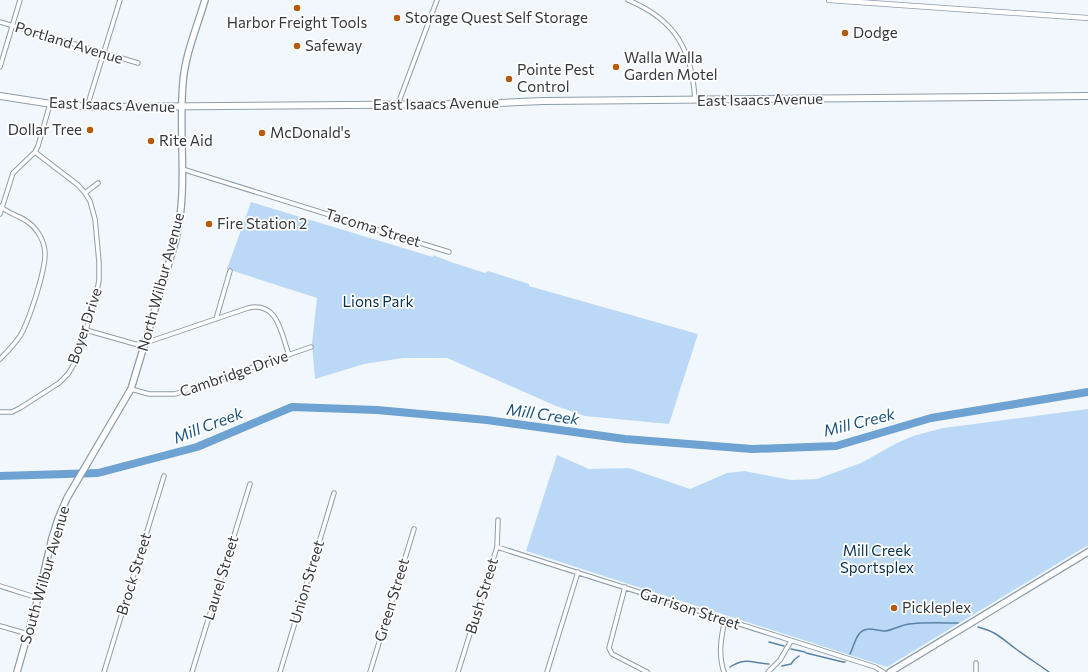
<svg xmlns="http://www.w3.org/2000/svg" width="1088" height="672" font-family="Commissioner,sans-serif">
<rect width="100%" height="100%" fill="#f1f7fd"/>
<!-- green -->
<path fill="#bbd9f6" d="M251 202 433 257V255L451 262 485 273 488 271 529 284V286L550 292 698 334 669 424 585 416 556 406 447 358H403L364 364 315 379 312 343 317 298 227 269Z
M1088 409V545L887 667 526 551 557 455 589 469 629 468 690 489 727 473 744 471 791 480 817 479 861 463 897 443 913 436 943 428Z"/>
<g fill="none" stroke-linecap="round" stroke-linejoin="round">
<!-- stream -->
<path stroke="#5b82a6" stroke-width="1.5" d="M978 627C997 632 1001 638 1016 649 1027 657 1038 664 1049 672
M769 642 784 646
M791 649 805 652
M806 653 843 662H845
M850 654C853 648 855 639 859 634 866 625 876 631 885 631 894 630 900 625 909 624 925 622 942 623 958 623
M782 666 791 664 794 660 799 656
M730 667C745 657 752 663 769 664"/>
<!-- river -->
<path stroke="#6da2d2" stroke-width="8" d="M0 476 98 473 197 447 292 407 377 410 487 420 625 439 752 449 836 446 931 418 1088 392"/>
<defs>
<path id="minor" d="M628 0C676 20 692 50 695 100
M0 22 138 63
M0 67 20 0
M398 104 437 0
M87 107 120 0
M182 169 449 252
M85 193 98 183
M0 206C12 217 25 215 37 231 42 238 45 246 45 254 45 272 29 321 20 336 14 345 7 352 0 359
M0 214 13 173 35 152 38 146 50 104
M216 319 230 271
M86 330 135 344H142L248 308C278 301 281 333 289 355
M131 389 149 394H175L311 347
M0 412H12L20 408 59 383 68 374 77 359 96 297 99 280V262L95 219 90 201 85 193 78 185 35 152
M497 547 875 667 883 672
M0 586 38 598
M625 587 609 648 612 654 647 672
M0 626 28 634
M104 672 164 476
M192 672 250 484
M280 672 334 493
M370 672 414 529
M458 672 497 547 498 520
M547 672 578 572
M724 672C718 655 721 637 725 620
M768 672 780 660 791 641
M976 672V663"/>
<path id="tertiary" d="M829 0 1088 18"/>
<path id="secondary" d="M17 672 38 598 52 538 58 519 67 498 131 389 175 243C189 190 178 136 183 82 185 55 197 27 205 0
M890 672 1088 552"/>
<path id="primary" d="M0 96 58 105 99 107 478 104 543 101 1088 96"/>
</defs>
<!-- minor casing -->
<use href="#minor" stroke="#8e9cab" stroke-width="5.5"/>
<!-- tertiary casing -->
<use href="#tertiary" stroke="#8e9cab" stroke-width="6"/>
<!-- secondary casing -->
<use href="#secondary" stroke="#8e9cab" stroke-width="8"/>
<!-- primary casing -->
<use href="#primary" stroke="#8e9cab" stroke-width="8"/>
<!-- minor -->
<use href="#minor" stroke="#fff" stroke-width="3.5"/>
<!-- tertiary -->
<use href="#tertiary" stroke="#fff" stroke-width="4.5"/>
<!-- secondary -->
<use href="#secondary" stroke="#fff" stroke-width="5.5"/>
<!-- primary -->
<use href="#primary" stroke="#fff" stroke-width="6"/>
</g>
<!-- markers -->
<g fill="#b85a0c" stroke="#fff" stroke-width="1.5">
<circle cx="297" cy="8" r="4"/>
<circle cx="397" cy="18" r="4"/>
<circle cx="845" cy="33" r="4"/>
<circle cx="297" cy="46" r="4"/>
<circle cx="616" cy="67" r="4"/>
<circle cx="509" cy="79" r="4"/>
<circle cx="90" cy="130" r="4"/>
<circle cx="262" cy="133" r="4"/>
<circle cx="151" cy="141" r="4"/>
<circle cx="209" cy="224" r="4"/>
<circle cx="894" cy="608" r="4"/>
</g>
<g text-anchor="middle" stroke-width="3.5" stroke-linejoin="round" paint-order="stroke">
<!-- poi labels -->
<g font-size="15" fill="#32383e" stroke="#fff" text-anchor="start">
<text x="405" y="23">Storage Quest Self Storage</text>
<text x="297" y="28" text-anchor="middle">Harbor Freight Tools</text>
<text x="853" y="38">Dodge</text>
<text x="305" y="51">Safeway</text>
<text x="624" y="63">Walla Walla<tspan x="624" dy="17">Garden Motel</tspan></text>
<text x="517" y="75">Pointe Pest<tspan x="517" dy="17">Control</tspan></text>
<text x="82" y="135" text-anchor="end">Dollar Tree</text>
<text x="270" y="138">McDonald's</text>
<text x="159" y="146">Rite Aid</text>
<text x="217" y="229">Fire Station 2</text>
<text x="902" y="613">Pickleplex</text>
</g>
<!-- street labels -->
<g font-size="15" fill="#32383e" stroke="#fff">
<text transform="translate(69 43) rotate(17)" y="5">Portland Avenue</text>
<text transform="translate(760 100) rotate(-1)" y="5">East Isaacs Avenue</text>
<text transform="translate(436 104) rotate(-1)" y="5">East Isaacs Avenue</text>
<text transform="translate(112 105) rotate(2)" y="5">East Isaacs Avenue</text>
<text transform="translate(373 228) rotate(17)" y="5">Tacoma Street</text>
<text transform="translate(161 282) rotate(-75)" y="5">North Wilbur Avenue</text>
<text transform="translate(85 326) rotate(-72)" y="5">Boyer Drive</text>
<text transform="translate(234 374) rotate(-19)" y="5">Cambridge Drive</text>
<text transform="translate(134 574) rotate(-73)" y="5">Brock Street</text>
<text transform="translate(45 575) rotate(-74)" y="5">South Wilbur Avenue</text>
<text transform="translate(221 578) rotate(-73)" y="5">Laurel Street</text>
<text transform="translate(307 582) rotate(-73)" y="5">Union Street</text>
<text transform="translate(482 596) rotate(-73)" y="5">Bush Street</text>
<text transform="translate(392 600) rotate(-73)" y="5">Green Street</text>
<text transform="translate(690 609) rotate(18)" y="5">Garrison Street</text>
</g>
<!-- park labels -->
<g font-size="15" fill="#063050" stroke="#fff">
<text x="378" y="307">Lions Park</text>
<text x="877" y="556">Mill Creek<tspan x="877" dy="17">Sportsplex</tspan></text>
</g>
<!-- water labels -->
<g font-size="16" font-style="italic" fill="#195382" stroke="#fff">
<text transform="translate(543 414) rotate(8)" y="6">Mill Creek</text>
<text transform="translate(859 422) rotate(-14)" y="6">Mill Creek</text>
<text transform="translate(208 425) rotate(-21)" y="6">Mill Creek</text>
</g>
</g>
</svg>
